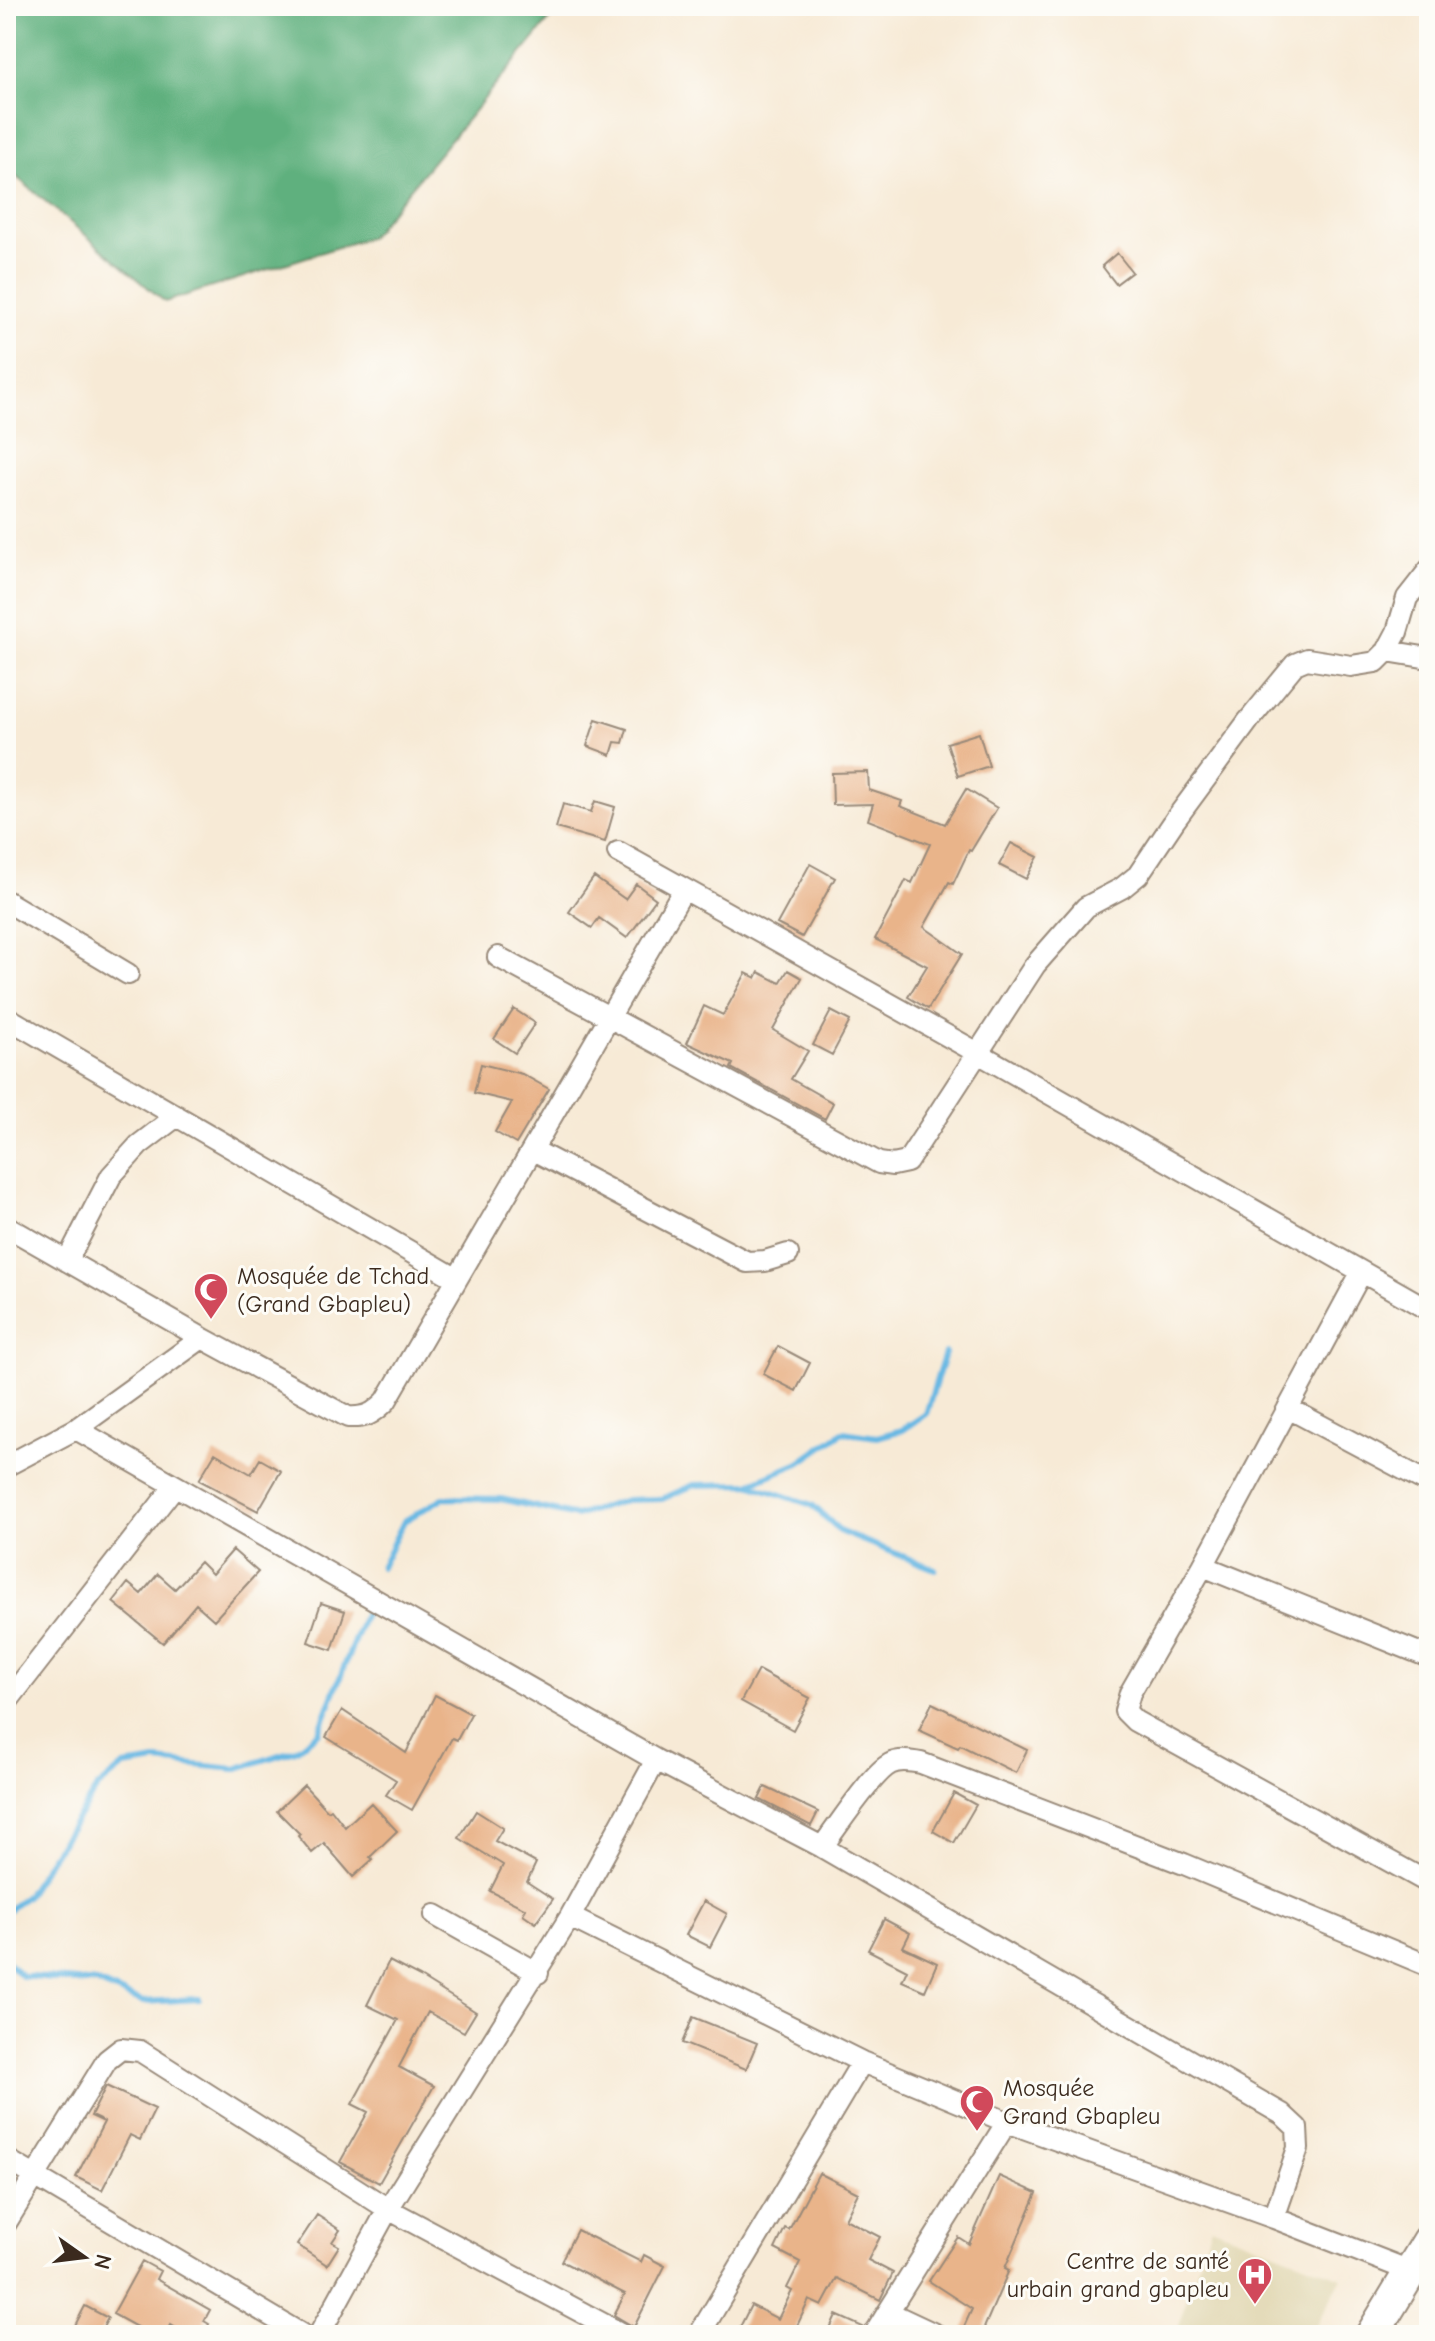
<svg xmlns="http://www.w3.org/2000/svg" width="1435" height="2341" font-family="'Comic Neue',sans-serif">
<rect width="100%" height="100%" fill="#fdfcf7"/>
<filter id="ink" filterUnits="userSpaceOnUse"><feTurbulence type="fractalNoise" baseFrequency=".0125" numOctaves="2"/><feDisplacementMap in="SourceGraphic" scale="16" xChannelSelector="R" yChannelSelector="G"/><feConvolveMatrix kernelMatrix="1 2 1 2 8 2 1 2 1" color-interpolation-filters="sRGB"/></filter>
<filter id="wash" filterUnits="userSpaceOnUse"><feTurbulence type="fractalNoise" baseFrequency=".006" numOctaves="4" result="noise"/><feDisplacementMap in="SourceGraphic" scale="32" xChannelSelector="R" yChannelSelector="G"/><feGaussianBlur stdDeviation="1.8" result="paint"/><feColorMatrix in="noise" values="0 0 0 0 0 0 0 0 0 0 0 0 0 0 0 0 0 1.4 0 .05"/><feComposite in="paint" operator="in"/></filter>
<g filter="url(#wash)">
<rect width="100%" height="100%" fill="#f7ead6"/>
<!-- built -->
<path fill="#e4dbba" d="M1211 2227 1342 2278 1310 2335H1175Z"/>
<!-- forest -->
<path fill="#5eb07e" stroke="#4c6d4e" stroke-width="2" d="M6 6H561L370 237 165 302 6 168Z"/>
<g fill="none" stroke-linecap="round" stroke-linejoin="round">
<!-- stream -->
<path stroke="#68b8e3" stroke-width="6" d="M749 1484 812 1505 841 1532 935 1569
M381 1567 404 1521 443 1498 501 1499 576 1516 626 1500 662 1499 694 1485 749 1484 799 1463 843 1432 877 1437 902 1430 926 1414 945 1353
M6 1912 26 1896 97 1788 124 1766 157 1761 235 1769 296 1750 319 1732 366 1610
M6 1961 22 1976 97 1983 142 2002 199 1999"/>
</g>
<g id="blocks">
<!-- building -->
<path fill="#e9b48a" d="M1117 253 1132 272 1116 284 1102 266Z
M596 719 627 729 623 743 615 742 611 755 587 746Z
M979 733 989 766 958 776 947 743Z
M868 772 869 790 902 801 900 806 945 824 966 789 997 808 971 851 969 850 953 884 949 882 924 927 962 954 928 1009 908 997 927 966 875 939 906 880 912 883 930 844 868 820 873 804 833 805 832 773Z
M595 801 615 807 605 842 556 828 563 804 591 812Z
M1011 843 1038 857 1026 879 999 865Z
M810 864 835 878 802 937 777 924Z
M594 877 625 899 636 884 656 899 627 938 599 918 592 928 569 912Z
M788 970 802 978 773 1030 808 1051 791 1079 833 1103 825 1119 731 1068 733 1064 687 1043 704 1006 723 1015 746 973 756 978 759 972 780 983Z
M514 1009 535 1023 515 1053 494 1039Z
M831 1011 850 1021 832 1055 813 1045Z
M481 1064 522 1074 549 1089 516 1144 495 1132 512 1102 474 1093Z
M778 1346 810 1363 796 1391 763 1374Z
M215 1453 251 1474 260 1459 281 1471 258 1511 199 1480Z
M233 1550 258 1572 214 1620 196 1604 163 1643 113 1602 128 1583 141 1594 158 1574 175 1589 200 1562 212 1574Z
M321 1603 345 1611 332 1650 308 1642Z
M758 1670 810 1698 793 1730 741 1701Z
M435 1695 471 1714 457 1740 452 1738 412 1810 386 1795 396 1780 326 1737 342 1710 406 1753Z
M932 1703 1027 1750 1016 1773 960 1745 958 1748 919 1730Z
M304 1785 328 1811 331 1809 345 1827 371 1803 397 1831 370 1857 373 1859 353 1877 324 1843 312 1853 298 1836 300 1834 277 1811Z
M765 1787 818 1812 811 1826 759 1799Z
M954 1793 976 1805 954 1843 933 1831Z
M476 1811 503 1828 495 1841 536 1863 527 1882 553 1899 536 1923 523 1914 526 1909 490 1891 503 1865 459 1838Z
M704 1901 727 1914 710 1947 686 1935Z
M884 1919 910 1933 903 1947 937 1963 925 1991 902 1981 907 1970 868 1950Z
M389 1961 420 1977 476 2012 464 2032 428 2012 399 2067 434 2086 379 2183 340 2162 368 2112 352 2104 398 2020 367 2005Z
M693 2017 757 2043 746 2069 682 2043Z
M106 2086 155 2109 140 2140 130 2135 102 2190 76 2177 104 2122 91 2116Z
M819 2173 858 2193 845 2219 880 2237 868 2260 893 2273 880 2300 837 2278 822 2306 809 2300 796 2328 809 2335H736L751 2305 778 2319 792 2291 787 2288 800 2262 775 2249 785 2228 789 2230Z
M999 2176 1037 2193 1005 2268 1009 2270 981 2335H972L962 2331 972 2309 929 2281 958 2237 969 2244Z
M317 2215 340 2230 332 2242 339 2246 327 2265 297 2245Z
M577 2230 641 2262 644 2255 665 2266 634 2327 614 2315 625 2294 561 2261Z
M142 2261 160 2271 156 2279 210 2310 204 2321 209 2324 203 2335H187L171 2325 166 2335H151L113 2314Z
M85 2306 108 2318 99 2335H70Z
M836 2315 863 2327 861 2335H827Z"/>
</g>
</g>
<g filter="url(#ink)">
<use href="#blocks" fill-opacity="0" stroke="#998a7a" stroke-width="2"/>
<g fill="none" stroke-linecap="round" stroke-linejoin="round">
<defs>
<path id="street" d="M1387 651 1429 658
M618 852 978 1053 1429 1310
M6 901 128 974
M498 957 879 1163 893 1165 907 1162 1035 965 1086 907 1122 888 1138 875 1175 820 1249 720 1295 664 1307 659 1351 666 1376 662 1387 651 1397 632 1407 598 1429 570
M6 1017 457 1279
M533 1150 747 1262 765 1261 788 1254
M6 1226 202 1338 76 1429 6 1466
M67 1261 111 1176 139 1145 177 1116
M1361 1273 1203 1566 1130 1693 1125 1711 1135 1721 1429 1883
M202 1338 348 1417C366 1418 373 1414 386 1401L684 889
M1288 1408 1429 1483
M76 1429 656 1760 822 1847 1282 2114 1297 2128 1298 2148 1274 2218
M1203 1566 1429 1657
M6 1703 174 1487
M822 1847C836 1829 872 1773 890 1764 899 1759 911 1761 921 1763L1184 1864 1429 1966
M435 1915 538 1973
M570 1917 862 2062 1007 2122 1274 2218 1410 2271
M6 2159 303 2335
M6 2223 107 2060 121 2049 140 2051 388 2209 624 2335
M319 2335 388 2209 570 1917 656 1760
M699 2335 862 2062
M874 2335 888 2312
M937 2335 888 2312 1007 2122"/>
<path id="primary" d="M1372 2335 1429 2241"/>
</defs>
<!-- street casing -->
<use href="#street" stroke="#998a7a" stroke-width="24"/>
<!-- primary casing -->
<use href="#primary" stroke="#998a7a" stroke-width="36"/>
<!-- street -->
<use href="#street" stroke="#fff" stroke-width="20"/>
<!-- primary -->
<use href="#primary" stroke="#fff" stroke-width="32"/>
</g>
</g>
<!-- icons -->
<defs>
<symbol id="mosque-pin" viewBox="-11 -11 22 30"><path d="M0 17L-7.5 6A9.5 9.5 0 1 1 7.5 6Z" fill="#d1495b" stroke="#fdfcf7"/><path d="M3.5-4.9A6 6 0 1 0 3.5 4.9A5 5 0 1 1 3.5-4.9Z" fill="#fff"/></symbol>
<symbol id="hospital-pin" viewBox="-11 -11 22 30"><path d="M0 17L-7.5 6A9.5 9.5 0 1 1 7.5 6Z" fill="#d1495b" stroke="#fdfcf7"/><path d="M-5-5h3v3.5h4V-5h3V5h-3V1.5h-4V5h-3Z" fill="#fff"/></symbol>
</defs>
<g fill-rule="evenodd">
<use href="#mosque-pin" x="191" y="1270" width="40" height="54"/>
<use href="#mosque-pin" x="957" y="2082" width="40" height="54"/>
<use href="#hospital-pin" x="1235" y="2255" width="40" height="54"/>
</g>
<g text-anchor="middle" stroke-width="6" stroke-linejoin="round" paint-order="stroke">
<!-- poi labels -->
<g font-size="24" fill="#3b2a1e" stroke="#fdfcf7" text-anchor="start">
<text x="237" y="1284">Mosquée de Tchad<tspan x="237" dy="28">(Grand Gbapleu)</tspan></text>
<text x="1003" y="2096">Mosquée<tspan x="1003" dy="28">Grand Gbapleu</tspan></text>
<text x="1229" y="2269" text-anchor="end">Centre de santé<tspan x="1229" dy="28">urbain grand gbapleu</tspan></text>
</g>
</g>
<!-- margin -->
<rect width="1435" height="2341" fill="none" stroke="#fdfcf7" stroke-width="32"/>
<!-- north arrow -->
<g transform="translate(84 2257) rotate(104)" stroke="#fdfcf7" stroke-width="6" paint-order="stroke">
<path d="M0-6L14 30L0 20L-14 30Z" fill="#3b2a1e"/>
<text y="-12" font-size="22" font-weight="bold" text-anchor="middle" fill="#3b2a1e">N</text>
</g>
</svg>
